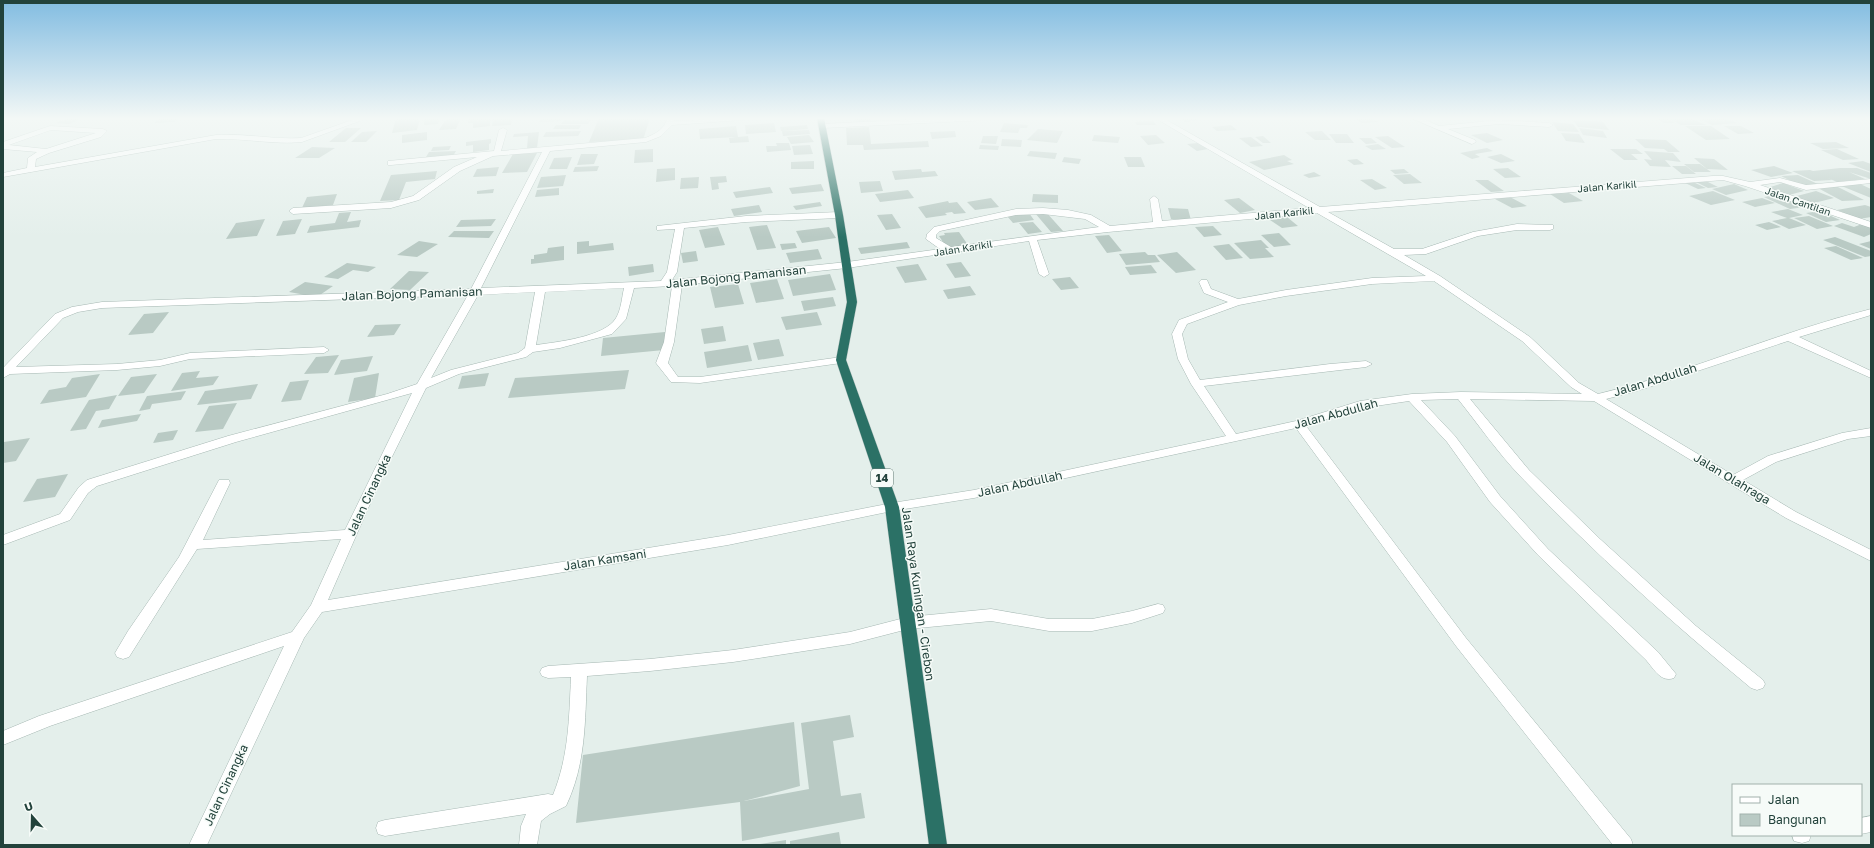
<svg xmlns="http://www.w3.org/2000/svg" width="1874" height="848" font-family="'Golos Text',sans-serif">
<rect width="100%" height="100%" fill="#e4efeb"/>
<!-- building -->
<path fill="#b9cac4" d="M68 118H83L69 124 56 123Z
M161 118H181L174 122 154 123Z
M396 118H420L417 130 392 133Z
M425 118H439L438 124 424 125Z
M461 118 456 129 439 130 446 119Z
M490 118V126L473 128V123H468V119Z
M493 118H512L511 125 492 126Z
M542 118H563L561 121 539 122Z
M599 118H650L643 140 589 142Z
M854 118H870L872 121 856 122Z
M1180 118H1196L1199 120 1185 122Z
M1353 118H1371L1378 122 1362 123Z
M1657 118H1666L1675 123H1664L1657 119Z
M1668 118H1689L1706 125H1681Z
M1698 118H1724L1737 123 1712 125Z
M591 119 588 124H561L564 120Z
M1573 120 1603 122 1609 130 1578 127Z
M1153 121 1156 125H1137L1135 122Z
M1552 122 1573 124 1579 132 1558 131Z
M774 123 776 132 746 134 745 125Z
M1004 123 1028 125 1027 128H1020L1018 133 1000 132Z
M556 125H581L579 129H553Z
M807 125 808 129 781 131 780 127Z
M1231 125 1237 130 1217 131 1212 127Z
M736 126 738 137 748 136 749 142 730 143 729 138 736 137 700 139 699 129Z
M1685 126H1711L1730 139 1706 140Z
M1724 126H1741L1754 133 1738 134Z
M869 127 871 144 928 141 929 147 864 150 863 145H847L846 128Z
M346 128H361L345 142H329Z
M1579 128 1603 131 1607 138 1583 135Z
M1038 129 1063 131 1057 143 1027 140Z
M809 130 810 134 783 136 782 131Z
M377 131 366 142H351L362 132Z
M581 131 578 136 543 137 546 132Z
M955 131 956 137 932 139 930 132Z
M1322 131 1331 140H1315L1305 132Z
M427 132V140L402 143V135Z
M539 132 537 148 527 149 528 136 513 137 514 134Z
M1487 133 1503 140 1487 143 1471 135Z
M1561 133 1579 134 1585 143 1566 141Z
M1329 134H1347L1354 143H1336Z
M809 135 814 142 791 144 787 137Z
M1094 135 1120 137 1118 143 1092 141Z
M1156 135 1165 143 1148 145 1140 136Z
M983 136H998L996 144 981 143Z
M1263 136 1271 143H1263L1255 137Z
M1388 136 1405 147 1392 148 1375 137Z
M1251 137 1263 146 1251 147 1239 138Z
M1359 138H1371L1377 143 1366 144Z
M491 139V143L489 144V150L473 152V145L466 146V142Z
M1002 139 1022 140 1021 147 1001 146Z
M1635 139 1666 140 1680 152H1668L1664 149 1645 148Z
M1836 142 1849 148 1823 149 1810 143Z
M776 143H789L791 150 767 152 766 146H777Z
M1198 143 1208 149 1197 151 1187 144Z
M1378 144 1386 149 1372 150 1365 146Z
M810 145 813 154 794 155 792 146Z
M980 145 999 146 998 150 979 149Z
M451 146 449 150 431 151 433 147Z
M312 147 335 148 319 158H295Z
M1487 148 1493 151 1475 154 1480 157 1472 159 1460 153Z
M653 149V162L634 163 635 150Z
M1610 149H1636L1643 154H1631L1638 160H1624Z
M1837 149 1859 159 1843 160 1821 150Z
M456 151 453 156 426 157 429 152Z
M1030 151 1057 153 1055 159 1027 156Z
M1644 151 1673 153 1681 162 1665 160 1671 167 1650 166 1644 159 1652 160Z
M537 153 527 172 502 173 513 154Z
M581 154H598L594 164 577 165Z
M1501 154 1515 161 1501 163 1487 157Z
M1284 155 1292 160 1287 161 1294 164 1264 170 1249 162Z
M572 157 567 169H549L554 158Z
M1064 157 1081 159 1079 164 1062 162Z
M1124 157H1141L1145 167H1128Z
M1694 158 1714 159 1728 170 1707 169Z
M1357 159 1364 164 1354 165 1347 160Z
M814 161V169H791V162Z
M1863 161 1871 164V172L1848 163Z
M1684 164H1700L1711 172H1694Z
M599 166 597 171 573 172 575 167Z
M1672 166H1686L1696 174H1682Z
M1774 166 1793 173 1771 177 1751 170Z
M499 167 496 176 473 177 477 169Z
M675 168V180L656 182 657 169Z
M1508 168 1521 177 1505 178 1493 169Z
M1840 168H1857L1871 173V179L1849 172 1865 179 1837 182 1828 178 1832 180 1814 181 1792 171 1810 170 1813 171Z
M921 169 922 172 935 171 938 176 895 180 892 171Z
M1404 169 1409 173 1395 174 1390 170Z
M437 171 435 179 406 182 399 200 380 201 391 175Z
M1314 172 1321 176 1309 178 1303 175Z
M1410 174 1422 183 1404 184 1393 175Z
M566 175 563 186 537 188 541 177Z
M1798 175 1820 185 1803 187 1781 176Z
M726 176 727 182 718 183 719 189 712 190 710 177Z
M699 177 698 188 680 189 681 178Z
M1372 179 1387 188 1375 190 1360 180Z
M1475 180H1488L1504 191 1491 192Z
M880 181 883 191 861 193 859 182Z
M1691 181 1706 188 1698 189 1683 182Z
M1706 181 1718 187 1708 188 1696 182Z
M1783 183 1804 191 1785 196 1764 189Z
M1858 183 1871 189V198L1839 185Z
M821 184 824 191 792 194 789 188Z
M1734 184 1748 190 1726 195 1712 189Z
M1836 186 1864 200 1842 201 1816 187Z
M770 187 773 193 736 198 733 192Z
M559 188V195L535 197 537 190Z
M494 189 493 193 477 194V191Z
M908 190 914 198 880 202 875 194Z
M1713 191 1735 200 1711 205 1689 196Z
M1816 191 1834 198 1810 204 1793 197Z
M1569 193 1583 201 1564 203 1550 194Z
M337 194 333 205 302 208 307 197Z
M1033 194 1058 195V203L1032 202Z
M1778 195 1805 207 1790 209 1764 197Z
M1510 197 1527 206 1512 208 1495 199Z
M991 198 999 207 975 210 967 202Z
M1239 198 1255 210 1240 213 1224 200Z
M1762 198 1775 203 1755 207 1742 202Z
M948 201 949 203 957 202 966 213 954 214 952 212 945 213 947 215 926 218 918 207Z
M820 202 822 206 796 210 793 206Z
M759 205 762 212 734 216 731 209Z
M1865 205 1871 207V217L1859 219 1837 210Z
M1168 208 1188 209 1191 220 1171 219Z
M1788 209 1803 215 1789 218 1806 225 1789 229 1772 221 1787 218 1771 212Z
M1820 211 1840 220 1826 222 1806 213Z
M351 212 347 222 361 220 359 227 307 233 310 226 335 223 339 213Z
M1046 212 1063 231 1051 232 1035 213Z
M1029 213 1034 220 1013 223 1007 216Z
M892 214 901 228 886 230 877 215Z
M1809 216 1833 226 1817 229 1794 218Z
M1287 217 1298 226 1282 228 1270 220Z
M265 219 257 236 226 239 236 223Z
M302 219 295 234 276 236 283 221Z
M496 219 491 226 456 227 461 220Z
M1033 222 1042 232 1028 234 1019 223Z
M1769 222 1781 227 1767 230 1755 225Z
M1842 223 1854 227 1862 224 1871 227V234L1864 237 1834 226Z
M767 225 776 248 757 250 749 227Z
M1213 226 1222 235 1204 237 1195 227Z
M718 227 725 245 705 248 699 230Z
M829 227 836 238 802 243 796 231Z
M454 231H494L489 238 448 237Z
M959 232 968 245 947 248 939 236 945 235 944 233Z
M1279 233 1291 245 1274 247 1261 235Z
M1109 235 1122 251 1107 253 1095 236Z
M1835 237 1871 251V256L1865 257 1823 240Z
M1261 240 1269 248H1265L1274 257 1250 259 1234 243Z
M419 241 438 244 417 257 397 255Z
M589 241V246L613 243 614 250 577 254V242Z
M1871 241V249L1859 244Z
M907 242 910 248 861 254 858 248Z
M795 243 797 248 782 250 780 244Z
M1229 244 1243 258 1226 260 1213 246Z
M564 246V260L531 264V259H534V255L547 253 548 248Z
M1836 246 1863 258 1851 260 1824 248Z
M818 249 822 259 790 263 786 253Z
M696 251 698 261 683 263 681 253Z
M1145 252 1148 255H1155L1160 262 1126 265 1119 254Z
M1177 252 1196 270 1176 273 1157 255Z
M961 262 971 276 955 278 946 264Z
M347 263 376 267 368 272 353 270 338 279 324 277Z
M653 264 654 272 629 276 628 267Z
M918 264 927 280 905 283 896 267Z
M1151 265 1157 273 1130 275 1125 267Z
M409 271 429 272 410 290 390 289Z
M830 274 836 290 793 296 788 280Z
M1070 277 1079 288 1061 290 1052 279Z
M777 279 784 299 756 303 750 283Z
M305 282 333 286 317 297 289 292Z
M738 284 744 304 715 308 710 287Z
M970 286 976 295 948 299 943 290Z
M833 297 836 306 804 311 801 301Z
M169 312 153 333 128 335 144 314Z
M817 312 822 325 786 330 781 317Z
M401 324 394 335 367 337 375 325Z
M723 326 726 341 704 344 701 329Z
M665 332 664 350 601 356 603 338Z
M779 339 784 356 758 360 753 343Z
M748 345 752 361 707 368 704 352Z
M339 355 328 373 304 374 316 357Z
M373 356 367 371 334 375 341 360Z
M629 370 625 389 508 398 515 378Z
M200 371 196 378 219 376 213 385 171 391 182 373Z
M379 373 375 398 348 402 354 378Z
M489 373 485 386 458 389 462 376Z
M100 374 86 397 40 404 49 390 66 387 72 378Z
M157 374 144 393 118 396 131 377Z
M309 380 301 400 281 402 290 382Z
M258 384 251 399 197 405 205 391Z
M186 391 181 400 152 404 150 409 139 411 147 396Z
M117 395 109 409 96 411 86 429 70 431 89 400Z
M237 403 223 429 195 432 209 406Z
M141 414 137 421 98 428 102 420Z
M178 430 173 440 153 443 158 433Z
M30 438 16 461 3 463 4 442Z
M68 474 55 497 23 502 37 479Z
M850 715 854 737 833 741 841 796 861 793 865 818 742 841 740 802 576 823 583 755 794 722 800 786 744 801 809 789 801 723Z
M839 832 841 845H790V841Z
M786 840V845H760V844Z"/>
<g fill="none" stroke-linecap="round" stroke-linejoin="round">
<defs>
<path id="minor" d="M358 118H368L302 142C274 145 245 138 216 139L3 177V173L27 168 28 158 37 152 3 149V142L50 126 103 129 107 131 101 137 49 153 36 159 35 167 216 135C245 133 274 140 301 138ZM51 130 96 133 46 149 9 145Z
M668 118H674V121L746 118 742 120 672 125 661 136 646 142 550 151 481 288 661 281 667 272 675 229 657 230V226L746 216 839 212 843 215 839 218 746 222 684 228 677 272 672 280 847 262 940 249 926 239 927 234 934 227 1016 209 1043 208 1068 210 1091 215 1110 226 1153 222 1150 199 1154 196 1158 199 1162 221 1309 208 1155 118H1163L1320 207 1713 176H1723L1750 182 1780 178 1806 185 1871 179V183L1806 190 1780 182 1760 185 1871 222V228L1745 186 1723 180 1328 212 1394 249H1422L1473 232 1517 224 1553 225V229L1550 230H1517L1478 236 1426 254 1404 255 1440 276 1530 337 1579 383 1598 394C1691 372 1778 332 1871 309V315L1799 337 1871 371V378L1788 341 1637 391 1606 399 1733 475 1768 456 1842 433 1871 428V436L1848 439 1776 462 1743 480 1796 512 1871 550V561L1786 518 1594 401 1470 399 1529 470 1600 539 1696 626 1763 680 1765 684 1763 688 1757 690 1751 688C1671 622 1593 552 1521 477 1498 453 1478 424 1458 399L1421 400 1455 436 1500 496 1548 549 1658 652 1676 674 1674 678C1661 683 1654 669 1646 660L1538 555 1490 502 1447 442 1409 401 1362 408 1306 426 1466 638 1631 839 1633 845H1613L1456 646 1296 428 974 498 892 511 728 545 322 612 304 638 207 845H189L284 646 50 726 3 745V731L39 716 292 632 311 605 341 539 197 549 129 657 123 659 117 657 115 653 128 631 179 557 219 480H229L230 483 203 540 345 530 412 393 236 442 97 486 88 493 70 520 3 545V535L60 514 79 487 87 480 228 436 387 394 417 384 468 295 102 308 78 312 63 318 16 367 117 364 160 360 190 353 324 347 329 350 324 353 190 359 160 366 117 370 10 374 3 378V368L55 314 72 307 102 302 471 289 542 152 493 156 460 171 419 200 391 208 293 214 289 211 293 208 391 202 413 196 454 167 477 157 391 165H388V161L494 151 499 130 503 128 507 130 501 151 645 138C656 134 664 129 668 118ZM1317 213 1426 276 1372 278 1286 290 1238 299 1211 289 1207 280H1201L1199 282 1204 293 1228 302 1179 320 1172 334 1178 359 1191 384 1226 436 974 490 892 503 728 535 328 600 380 481 426 388 459 374 526 357 533 352 560 348 612 334 626 319 634 288 672 286 664 342 656 363 671 382 700 383 841 363 846 360 841 357 700 377H678L668 363 674 342 682 285 847 268 1029 241 1039 274 1044 277 1049 274 1037 240 1108 232ZM1043 214 1085 219 1099 227 951 247 936 238V235L940 231 1016 215ZM1434 281 1522 341 1571 387 1582 394 1461 392 1412 394 1360 401 1296 421 1236 434 1204 386 1366 367 1372 364 1366 361 1330 364 1200 380 1188 359 1182 334 1187 324 1239 305 1286 296 1372 284ZM624 288C622 297 621 310 616 318 605 337 557 342 536 345L545 292ZM535 292 525 348 518 353 451 370 431 378 478 295Z
M945 118H991L987 120 822 128 818 126 822 124Z
M1411 118H1421L1439 126 1499 120 1549 123 1553 125 1549 127 1499 124 1448 129 1475 140 1476 142 1472 144Z
M1158 604 1163 605 1165 609 1163 613 1132 623 1092 631H1049L991 621 908 629 850 644 733 662 650 671 587 676C585 721 586 764 566 806L550 814 541 821 537 845H519L521 826 526 814 385 836 378 834 376 828 378 822 385 820 548 794 553 795C569 755 569 718 571 677L548 678 542 676 540 672 542 668 548 666 650 659 733 650 850 632 908 617 991 609 1049 619H1092L1132 611Z
M1871 816V832L1861 834V818Z
M1792 835H1811L1809 841 1802 843 1794 841Z"/>
<path id="highway" d="M817 118H824L843 215 857 302 846 360 899 507 947 845H929L885 507 836 360 847 302 835 215Z"/>
</defs>
<!-- minor casing -->
<use href="#minor" stroke="#a6b8b3" stroke-width="1"/>
<!-- highway casing -->
<use href="#highway" stroke="#c1cac8" stroke-width="1"/>
<!-- minor -->
<use href="#minor" fill="#fff" fill-rule="evenodd"/>
<!-- highway -->
<use href="#highway" fill="#2b7166" fill-rule="evenodd"/>
</g>
<!-- sky -->
<linearGradient id="sky" x2="0" y2="1"><stop stop-color="#82bce1"/><stop offset="0.5" stop-color="#f3f8f6"/><stop offset="1" stop-color="#f3f8f6" stop-opacity="0"/></linearGradient>
<rect width="1874" height="237" fill="url(#sky)"/>
<g text-anchor="middle" stroke-width="3" stroke-linejoin="round" paint-order="stroke">
<!-- far-street labels -->
<g font-size="10" fill="#22423b" stroke="#f6fbf8">
<text transform="translate(1607 186) rotate(-5)" y="4">Jalan Karikil</text>
<text transform="translate(1798 201) rotate(19)" y="4">Jalan Cantilan</text>
<text transform="translate(1284 213) rotate(-6)" y="4">Jalan Karikil</text>
<text transform="translate(963 248) rotate(-9)" y="4">Jalan Karikil</text>
</g>
<!-- shield labels -->
<rect fill="#f6fbf8" stroke="#627a74" stroke-width="1" x="871" y="469" width="22" height="18" rx="3"/>
<g font-size="11" font-weight="bold" fill="#22423b">
<text x="882" y="482">14</text>
</g>
<!-- street labels -->
<g font-size="12" fill="#22423b" stroke="#f6fbf8">
<text transform="translate(736 277) rotate(-6)" y="4">Jalan Bojong Pamanisan</text>
<text transform="translate(412 294) rotate(-2)" y="4">Jalan Bojong Pamanisan</text>
<text transform="translate(1655 380) rotate(-17)" y="4">Jalan Abdullah</text>
<text transform="translate(1336 414) rotate(-15)" y="4">Jalan Abdullah</text>
<text transform="translate(1732 479) rotate(31)" y="4">Jalan Olahraga</text>
<text transform="translate(1020 484) rotate(-12)" y="4">Jalan Abdullah</text>
<text transform="translate(369 495) rotate(-65)" y="4">Jalan Cinangka</text>
<text transform="translate(605 560) rotate(-9)" y="4">Jalan Kamsani</text>
<text transform="translate(918 594) rotate(82)" y="4">Jalan Raya Kuningan - Cirebon</text>
<text transform="translate(226 785) rotate(-65)" y="4">Jalan Cinangka</text>
</g>
</g>
<!-- border -->
<rect width="1874" height="848" fill="none" stroke="#22423b" stroke-width="8"/>
<!-- legend -->
<rect x="1732" y="784" width="130" height="52" fill="#f6fbf8" stroke="#a1b1ac"/>
<rect x="1740" y="797" width="20" height="6" fill="#ffffff" stroke="#a1b1ac"/>
<text x="1768" y="804" font-size="12" fill="#22423b">Jalan</text>
<rect x="1740" y="814" width="20" height="12" fill="#b9cac4" stroke="#a1b1ac"/>
<text x="1768" y="824" font-size="12" fill="#22423b">Bangunan</text>
<!-- north arrow -->
<g transform="translate(32 816) rotate(340)" stroke="#f6fbf8" stroke-width="3" paint-order="stroke">
<path d="M0-3L7 15L0 10L-7 15Z" fill="#22423b"/>
<text y="-6" font-size="11" font-weight="bold" text-anchor="middle" fill="#22423b">U</text>
</g>
</svg>
